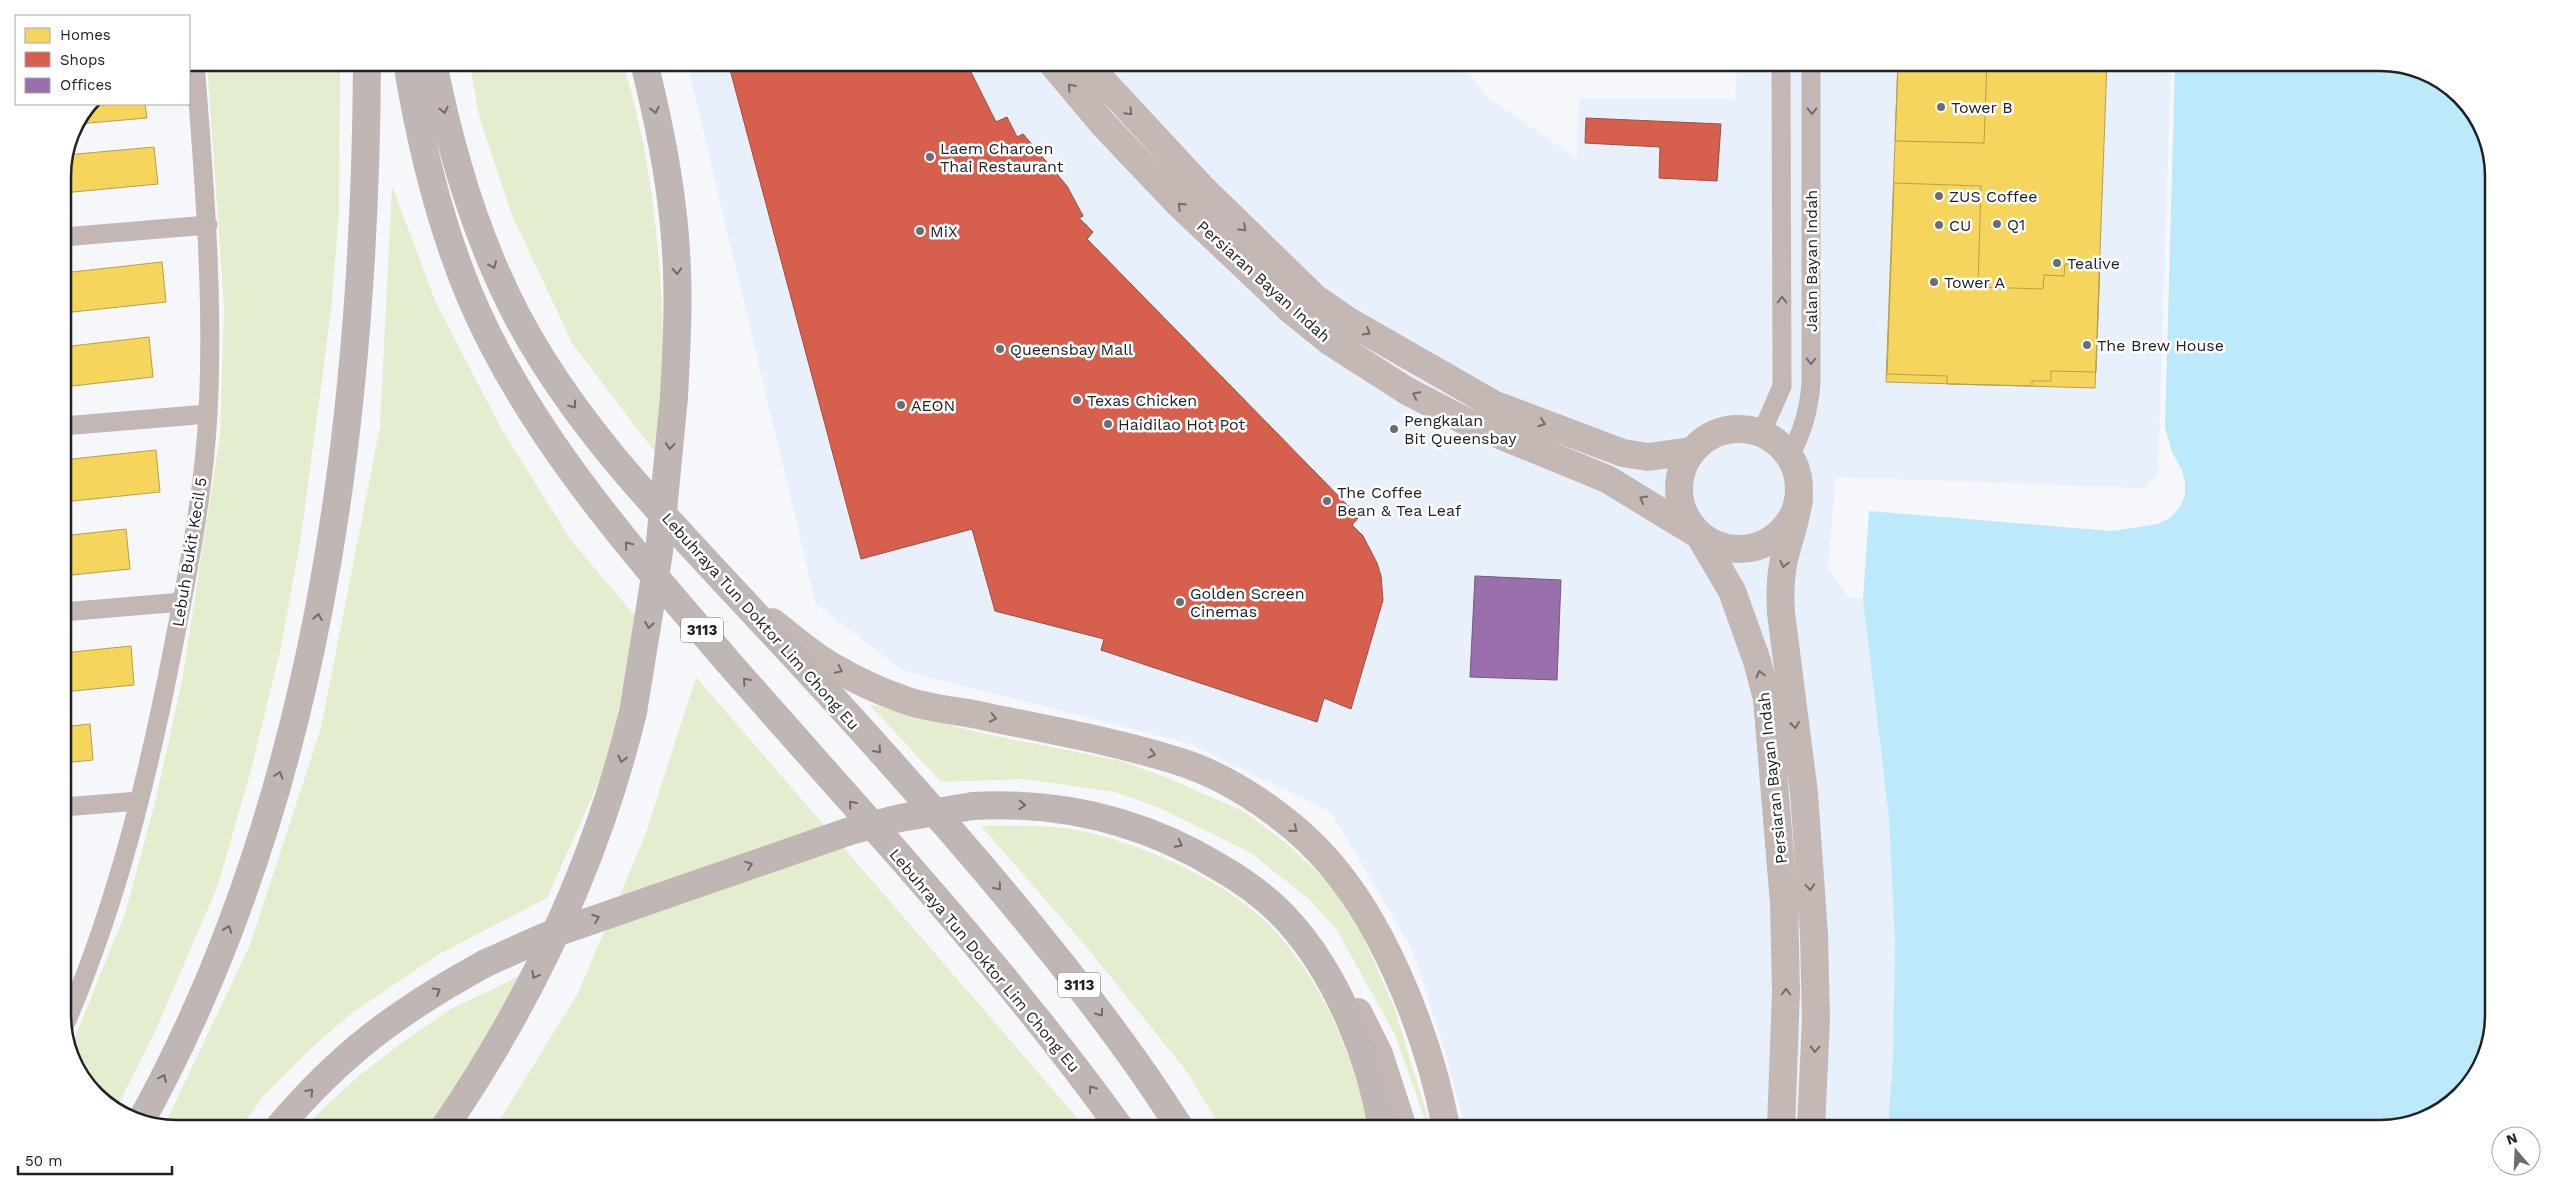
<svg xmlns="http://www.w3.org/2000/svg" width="2556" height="1191" font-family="'Work Sans',sans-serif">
<rect width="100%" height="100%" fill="#f5f7fa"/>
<!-- built -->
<path fill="#e8f0fb" d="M687 63H1462L1485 96 1577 158 1579 99H1735L1737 63H2171L2158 472 2146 488 1836 477 1828 568 1848 597 1863 599 1889 818 1895 942 1893 1057 1888 1128H1466L1440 1036 1413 951 1331 812 1191 744 904 671 816 604Z"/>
<!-- green -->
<path fill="#e4edce" d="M207 63H340L339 213 331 311 301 537 280 652 251 770 218 885 154 1034 117 1107 82 1078 71 1047 125 914 155 803 182 681 220 436 224 306Z
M470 63H623C663 192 665 329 664 464L572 343 512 215 479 116Z
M392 186 436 303 501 428 570 539 635 616 610 756 547 898 441 953 352 1013 310 1049 264 1095 241 1128H176L164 1126 250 945 321 728 380 427Z
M696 677 1086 1128H495L578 993 645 836Z
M869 704 981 733 1121 761 1168 778 1243 811 1285 842 1331 885 1363 937 1394 1007 1431 1128H1428L1395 1035 1337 930 1310 900 1251 853 1160 808 1115 792 1024 779 941 782Z
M981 826C1020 826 1061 824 1098 835 1158 851 1234 886 1276 932 1325 986 1353 1058 1369 1128H1221L1188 1073 1089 950Z
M530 971 429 1128H303L356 1078 404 1041 449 1010Z"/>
<!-- water -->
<path fill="#bdeafa" d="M2175 63 2380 62 2424 71 2474 113 2493 169V1015L2485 1059 2443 1110 2380 1128H1888L1893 1057 1895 942 1889 818 1863 599 1869 511 2112 531 2158 524 2171 517 2180 507 2185 495V482L2182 470 2172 452 2165 427Z"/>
<!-- homes -->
<path fill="#f6d55c" stroke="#b6a04c" d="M1898 62H2107L2095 388 1886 382Z
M1898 62H1987L1984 143 1895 141Z
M2071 62H2107L2106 68 2071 67Z
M90 104H145L147 118 77 124Z
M154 147 158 184 63 193V169L66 155Z
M1894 183 1981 186 1978 287 2043 289 2044 275 2064 276 2065 264 2100 265 2096 372 2051 371V381H2032V386L1947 384V376L1887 374Z
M162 262 166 302 63 313V273Z
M149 337 153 377 63 387V347Z
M156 450 160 492 63 502V460Z
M126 529 130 569 63 576V536Z
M131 646 134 685 63 692V653Z
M90 724 93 760 63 763V727Z
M63 869 70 872 63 890Z"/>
<!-- shops -->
<path fill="#d6604d" stroke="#9f4e41" d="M728 62H966L996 122 1007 117 1017 137 1023 134 1067 186 1083 216 1079 218 1093 232 1087 239 1359 517 1352 525 1363 536 1377 563 1381 576 1383 600 1351 709 1324 698 1317 722 1101 650 1104 639 995 611 972 529 861 559Z
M1586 118 1721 124 1717 181 1659 178 1660 147 1585 143Z"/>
<!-- offices -->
<path fill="#9970ab" stroke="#755983" d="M1475 576 1561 580 1557 680 1470 677Z"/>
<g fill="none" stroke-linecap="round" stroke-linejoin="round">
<!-- minor -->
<path stroke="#c3b7b3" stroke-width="19" d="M63 237 208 225
M63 426 208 414
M1762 432 1782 386 1781 62
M1790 455C1803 432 1809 410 1811 383V62
M63 612 182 602
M63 807 139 801
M64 1027C117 905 149 773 174 643 189 567 204 490 208 413 214 296 204 179 195 62"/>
<!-- primary -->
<path stroke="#c3b8b3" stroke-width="28" d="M1051 62 1103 124 1179 204 1292 311 1329 341 1407 391 1463 420 1607 479 1699 535 1732 591 1757 661 1767 699 1784 903 1786 991 1781 1128
M1085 62 1202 188 1315 298 1350 322 1493 404 1623 453 1648 457 1691 451
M1679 489a60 60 0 1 1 120 0a60 60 0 1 1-120 0Z
M1799 499C1796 523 1787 543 1783 565 1780 581 1780 597 1781 613L1804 793 1814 935 1816 1019 1811 1128
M772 622C792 637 813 656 835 668 856 680 879 691 902 699 925 708 953 710 978 715 1043 729 1110 740 1174 760 1230 776 1295 821 1332 866 1388 932 1431 1044 1446 1128
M1358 1012 1379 1054 1403 1128"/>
<!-- trunk -->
<path stroke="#c0b6b3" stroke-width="28" d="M407 62C420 142 439 222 470 296 529 435 632 550 729 663 862 815 1002 964 1120 1128
M433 62C450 149 475 235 516 314 578 433 677 529 768 628 852 718 935 810 1014 905 1073 977 1131 1050 1180 1128
M644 62C661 131 675 201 677 272 679 314 676 356 674 397
M973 806C1062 801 1143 821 1219 867 1245 882 1270 900 1290 923 1338 977 1370 1058 1382 1128
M141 1121C317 802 365 423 367 62
M278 1128C341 1053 400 1010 486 963
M444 1128C530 1002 597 861 633 712"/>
<!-- trunk-bridge -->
<path stroke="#c0b6b3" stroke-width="28" d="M633 712 659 552 674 397
M486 963 544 937 850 831 900 818 973 806"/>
</g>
<!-- one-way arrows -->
<defs><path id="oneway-chevron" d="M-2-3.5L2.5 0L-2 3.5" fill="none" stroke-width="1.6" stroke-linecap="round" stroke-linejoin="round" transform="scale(1.25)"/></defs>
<g stroke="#726e6c">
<use href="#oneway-chevron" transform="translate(1071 87) rotate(-131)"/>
<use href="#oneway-chevron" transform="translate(1129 112) rotate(46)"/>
<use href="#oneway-chevron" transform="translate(1181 206) rotate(-136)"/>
<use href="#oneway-chevron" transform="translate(1243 228) rotate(44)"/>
<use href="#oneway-chevron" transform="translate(1367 332) rotate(31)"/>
<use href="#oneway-chevron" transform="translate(1416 395) rotate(-153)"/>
<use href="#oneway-chevron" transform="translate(1542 423) rotate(20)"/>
<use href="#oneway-chevron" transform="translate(1643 499) rotate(-150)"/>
<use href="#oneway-chevron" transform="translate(1784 564) rotate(103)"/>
<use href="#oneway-chevron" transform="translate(839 670) rotate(26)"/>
<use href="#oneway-chevron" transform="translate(1760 674) rotate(-105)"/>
<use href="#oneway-chevron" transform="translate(993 718) rotate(12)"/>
<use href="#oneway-chevron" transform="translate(1795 725) rotate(83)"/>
<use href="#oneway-chevron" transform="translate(1152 754) rotate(15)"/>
<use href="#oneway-chevron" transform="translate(1294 829) rotate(39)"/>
<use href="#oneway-chevron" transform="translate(1810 887) rotate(86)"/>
<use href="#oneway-chevron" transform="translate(1786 992) rotate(-90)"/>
<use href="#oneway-chevron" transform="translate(1815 1049) rotate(92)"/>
</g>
<g stroke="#706c6c">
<use href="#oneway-chevron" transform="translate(444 110) rotate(77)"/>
<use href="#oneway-chevron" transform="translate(655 110) rotate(78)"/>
<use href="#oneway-chevron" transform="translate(493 265) rotate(67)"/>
<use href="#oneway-chevron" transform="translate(677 271) rotate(87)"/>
<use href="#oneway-chevron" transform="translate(573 405) rotate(54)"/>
<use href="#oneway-chevron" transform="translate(670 446) rotate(95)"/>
<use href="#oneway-chevron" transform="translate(628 545) rotate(-128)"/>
<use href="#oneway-chevron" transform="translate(318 617) rotate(-79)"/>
<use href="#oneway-chevron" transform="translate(649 625) rotate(99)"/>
<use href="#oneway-chevron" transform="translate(746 681) rotate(-131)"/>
<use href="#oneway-chevron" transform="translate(878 750) rotate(48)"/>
<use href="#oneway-chevron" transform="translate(622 759) rotate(104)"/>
<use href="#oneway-chevron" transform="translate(279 775) rotate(-72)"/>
<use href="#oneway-chevron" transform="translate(852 804) rotate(-131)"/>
<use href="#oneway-chevron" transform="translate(1022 805) rotate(2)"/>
<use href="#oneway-chevron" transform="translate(1179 844) rotate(27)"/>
<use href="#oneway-chevron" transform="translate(749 865) rotate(-19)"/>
<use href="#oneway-chevron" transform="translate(998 887) rotate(50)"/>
<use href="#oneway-chevron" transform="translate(596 918) rotate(-20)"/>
<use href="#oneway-chevron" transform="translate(228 929) rotate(-70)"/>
<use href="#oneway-chevron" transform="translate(535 975) rotate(118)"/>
<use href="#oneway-chevron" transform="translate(437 991) rotate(-31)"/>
<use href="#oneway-chevron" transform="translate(1100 1013) rotate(54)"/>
<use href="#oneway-chevron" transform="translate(163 1078) rotate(-65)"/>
<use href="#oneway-chevron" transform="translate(1092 1089) rotate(-126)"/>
<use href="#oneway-chevron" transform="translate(310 1092) rotate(-48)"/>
</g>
<g stroke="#726d6c">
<use href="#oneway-chevron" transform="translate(1812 111) rotate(89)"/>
<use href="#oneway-chevron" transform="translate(1782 300) rotate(-90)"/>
<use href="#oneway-chevron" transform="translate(1811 361) rotate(90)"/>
</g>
<!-- markers -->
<g fill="#6b6d70" stroke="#fff" stroke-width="2">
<circle cx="1941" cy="107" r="5"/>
<circle cx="930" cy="157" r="5"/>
<circle cx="1939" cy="196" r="5"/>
<circle cx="1997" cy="224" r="5"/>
<circle cx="1939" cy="225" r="5"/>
<circle cx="920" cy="231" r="5"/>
<circle cx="2057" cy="263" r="5"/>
<circle cx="1934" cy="282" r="5"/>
<circle cx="2087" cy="345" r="5"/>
<circle cx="1000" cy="349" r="5"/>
<circle cx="1077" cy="400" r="5"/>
<circle cx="901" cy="405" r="5"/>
<circle cx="1108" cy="424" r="5"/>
<circle cx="1394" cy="429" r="5"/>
<circle cx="1327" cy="501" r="5"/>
<circle cx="1180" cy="602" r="5"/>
</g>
<g text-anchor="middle" stroke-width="5" stroke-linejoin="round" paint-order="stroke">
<!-- shield labels -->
<g fill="#fff" stroke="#636567" stroke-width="1">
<rect x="681" y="617.5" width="42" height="25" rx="4"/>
<rect x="1058" y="972.5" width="42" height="25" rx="4"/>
</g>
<g font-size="15" font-weight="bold" fill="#202326">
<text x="702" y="635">3113</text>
<text x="1079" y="990">3113</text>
</g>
<!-- poi labels -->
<g font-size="16" fill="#202326" stroke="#fff" text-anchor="start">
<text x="1951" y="113">Tower B</text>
<text x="940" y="154">Laem Charoen<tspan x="940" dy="18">Thai Restaurant</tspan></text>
<text x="1949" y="202">ZUS Coffee</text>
<text x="2007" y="230">Q1</text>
<text x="1949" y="231">CU</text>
<text x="930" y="237">MiX</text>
<text x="2067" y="269">Tealive</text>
<text x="1944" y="288">Tower A</text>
<text x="2097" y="351">The Brew House</text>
<text x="1010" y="355">Queensbay Mall</text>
<text x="1087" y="406">Texas Chicken</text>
<text x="911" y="411">AEON</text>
<text x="1404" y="426">Pengkalan<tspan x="1404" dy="18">Bit Queensbay</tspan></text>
<text x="1118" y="430">Haidilao Hot Pot</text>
<text x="1337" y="498">The Coffee<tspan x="1337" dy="18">Bean &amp; Tea Leaf</tspan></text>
<text x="1190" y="599">Golden Screen<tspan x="1190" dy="18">Cinemas</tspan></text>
</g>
<!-- street labels -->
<g font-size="16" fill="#202326" stroke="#fff">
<text transform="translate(1811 261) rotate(-90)" y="6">Jalan Bayan Indah</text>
<text transform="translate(1264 281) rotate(42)" y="6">Persiaran Bayan Indah</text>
<text transform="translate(189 552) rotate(-81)" y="6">Lebuh Bukit Kecil 5</text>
<text transform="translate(761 621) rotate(48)" y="6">Lebuhraya Tun Doktor Lim Chong Eu</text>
<text transform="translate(1772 778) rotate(-96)" y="6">Persiaran Bayan Indah</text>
<text transform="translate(985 960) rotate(50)" y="6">Lebuhraya Tun Doktor Lim Chong Eu</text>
</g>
</g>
<!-- crop -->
<path d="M0 0H2556V1191H0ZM176 71H2380A105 105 0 0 1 2485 176V1015A105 105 0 0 1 2380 1120H176A105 105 0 0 1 71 1015V176A105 105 0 0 1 176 71Z" fill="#fff" fill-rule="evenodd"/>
<path fill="none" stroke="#202326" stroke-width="2.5" d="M176 71H2380A105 105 0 0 1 2485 176V1015A105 105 0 0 1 2380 1120H176A105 105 0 0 1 71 1015V176A105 105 0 0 1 176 71Z"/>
<!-- legend -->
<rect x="15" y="15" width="175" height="90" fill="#ffffff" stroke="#a6a7a8"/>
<rect x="25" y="28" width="25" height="15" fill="#f6d55c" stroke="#a6a7a8"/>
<text x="60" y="40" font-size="15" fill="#202326">Homes</text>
<rect x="25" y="52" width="25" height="15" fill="#d6604d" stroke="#a6a7a8"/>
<text x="60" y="65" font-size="15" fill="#202326">Shops</text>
<rect x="25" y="78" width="25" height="15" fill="#9970ab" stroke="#a6a7a8"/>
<text x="60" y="90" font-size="15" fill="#202326">Offices</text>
<!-- north arrow -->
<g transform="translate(2516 1151) rotate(341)"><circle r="24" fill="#ffffff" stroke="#a6a7a8"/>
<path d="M0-4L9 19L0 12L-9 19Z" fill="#6b6d70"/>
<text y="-8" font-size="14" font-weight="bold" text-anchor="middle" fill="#202326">N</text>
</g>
<!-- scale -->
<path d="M18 1166v8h154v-8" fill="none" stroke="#202326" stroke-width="2.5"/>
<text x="25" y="1166" font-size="15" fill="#202326" stroke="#ffffff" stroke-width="4" paint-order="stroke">50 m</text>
</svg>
